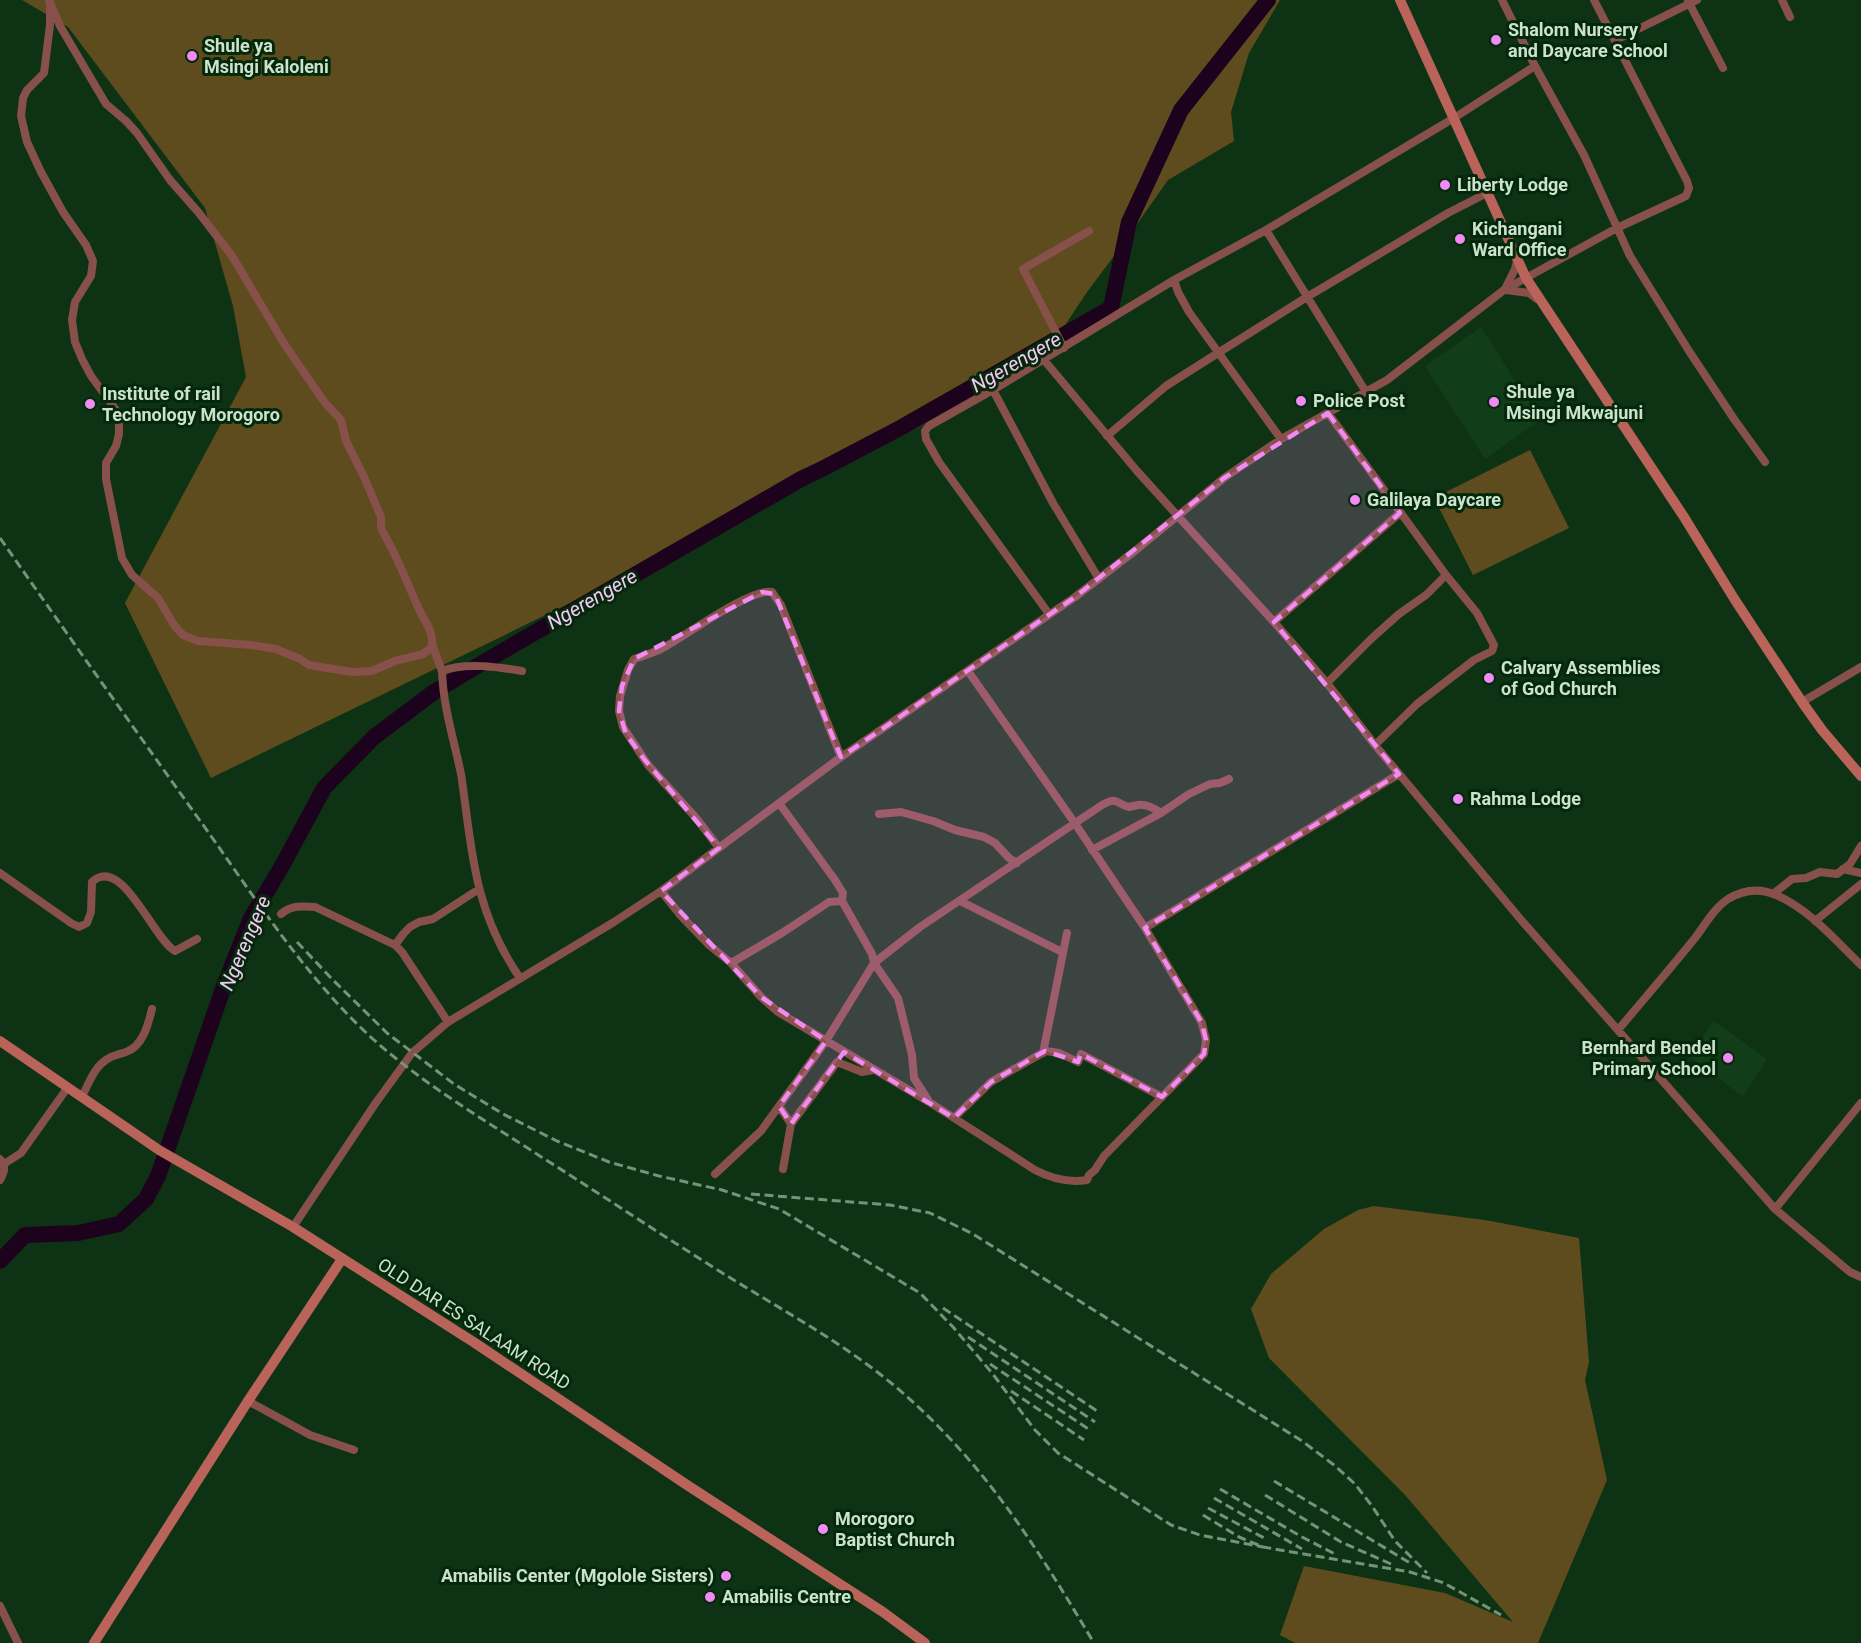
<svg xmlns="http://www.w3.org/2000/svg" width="1861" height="1643" font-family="Roboto,sans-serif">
<rect width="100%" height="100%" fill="#0e3314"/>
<!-- built -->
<path fill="#113d19" d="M1481 327 1540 420 1485 459 1425 366Z
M1714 1021 1767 1059 1743 1097 1689 1056Z"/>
<!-- green -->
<path fill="#5f4c1e" d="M22 0H1280L1249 53 1231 112 1234 141 1168 180 1123 244 1087 292 1038 366 671 554 211 778 125 603 246 377 233 306 205 208 68 27Z
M1530 450 1569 528 1473 575 1434 498Z
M1374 1206 1485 1220 1579 1238 1589 1362 1585 1380 1607 1480 1538 1643H1295L1280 1635 1304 1566 1445 1593 1513 1622 1406 1496 1269 1358 1251 1309 1271 1274 1324 1229 1358 1210Z"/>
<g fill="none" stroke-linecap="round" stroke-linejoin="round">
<!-- river -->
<path stroke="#1d021e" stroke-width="16" d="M0 1261 25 1235 78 1233 119 1224 146 1199 158 1176 224 986 251 918 282 866 324 788 374 737 434 692 477 666 801 479 820 470 902 427 1111 308 1129 222 1181 110 1268 0"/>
<!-- street -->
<path stroke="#87504a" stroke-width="8" d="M49 0 60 26 106 104 126 121 137 133 170 180 199 213 232 256 285 345 325 403 341 420 346 441 365 479 381 517V527L384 534C398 558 407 583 418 607 424 621 434 631 432 647L423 654 395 661 372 671 352 672 309 665 300 659 276 649 251 645 198 641 183 635 174 625 158 598 132 575 122 558 106 479V463L116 446 119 434V424L116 410 91 376 82 359 75 342 72 320 75 302 91 276 93 261 86 245 63 212 41 172 27 142 21 116 23 98 27 90 44 73 50 25V3
M1502 0 1535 66 1584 155 1630 256 1689 351 1734 419 1765 462
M1782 0 1790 17
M1688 1 1723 68
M1616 40 1697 0
M1266 230 1366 392
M1174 280 1178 292 1189 312 1281 439
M1505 289 1515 269 1517 261
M1506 290 1529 293 1537 299
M1064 348 1023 269 1089 231
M1044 360 1137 471 1274 622 1327 683 1375 745 1522 921 1775 1209 1850 1272 1861 1277
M993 390 1053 503 1099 579
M1328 413 1446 575 1477 613 1494 645 1492 651 1474 660 1417 704 1375 745
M1107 436 1166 386 1218 353 1307 297 1448 213 1487 193
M1049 614 939 462 926 439 925 431 929 426 993 390 1174 280 1266 230 1454 118 1535 66
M1274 622 1400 513
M432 644 442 671
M1327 683 1371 639 1399 614 1426 595 1446 575
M1802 702 1861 667
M779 803 835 880 843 893 842 901 872 954 874 963 898 998 912 1055 914 1078 928 1100
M879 814 901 812 933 821 955 830 984 837 995 843 1009 858 1017 863
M719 848 696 818 648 765 623 727 619 711 620 696 628 670 634 659C643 656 652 653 661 649 683 638 751 587 772 592L781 605 841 757
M1092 850 1161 813 1189 794 1210 784 1220 783 1229 779
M1843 869 1861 873
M0 873 71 923 79 927 87 923 91 912 92 882C122 854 153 939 175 951L197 939
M661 891 681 916 709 945 731 963 761 997 778 1012 929 1102 1035 1170C1052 1179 1068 1183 1087 1180L1089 1175 1095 1170 1104 1156 1204 1054 1206 1040 1202 1023 1145 928 1074 822 968 671
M1773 894 1792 879 1806 878 1820 872 1837 874 1850 864 1861 846
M960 901 1062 952
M281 914C291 905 303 906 315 907L395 945 402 952 448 1022
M1815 921 1861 884
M1145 928 1399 774
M395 945 404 933 410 927 419 922 433 919 479 889
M731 963 782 933 829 902 842 901
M520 978C502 952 488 921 480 891 470 853 467 813 461 774 454 740 443 706 442 671 465 662 498 667 522 671
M1618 1030C1644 999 1670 969 1695 938 1705 925 1714 908 1728 899 1743 890 1760 888 1776 895 1809 909 1835 940 1861 965
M1043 1053 1067 933
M82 1096C88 1086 92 1072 101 1064 109 1056 117 1055 126 1052 143 1046 148 1025 152 1009
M779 1106 791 1124
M954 1118 991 1082 1046 1051 1059 1053 1078 1062 1081 1054 1162 1097
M0 1159C6 1166 5 1171 0 1180
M4 1164 21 1153 68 1087
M783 1169 791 1124 837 1062 862 1072 873 1070
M715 1174 761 1131 826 1041 874 963 920 927 1102 805C1119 796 1115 804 1129 807 1129 807 1138 805 1138 805 1147 804 1154 808 1161 813
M1775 1209 1861 1103
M293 1227 375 1104 412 1053 448 1022 614 922 661 891 841 757 1075 597 1136 550 1224 478 1281 439 1387 380 1504 290 1617 228 1686 196 1689 188 1687 181 1594 0
M248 1401 310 1435 354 1450
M0 1606 18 1643"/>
<!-- secondary -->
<path stroke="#ba635a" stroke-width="10" d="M1400 0 1526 278 1684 517 1735 600 1802 702 1822 730 1861 776
M0 1041 159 1150 293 1227 475 1343 687 1485 883 1612 925 1643
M94 1643 248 1401 342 1259"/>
<!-- rail -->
<path stroke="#769279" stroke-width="3" stroke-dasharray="9 4.5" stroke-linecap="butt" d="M0 538C70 638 140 737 211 836 261 907 310 982 374 1040 426 1086 486 1121 543 1158 608 1199 672 1242 737 1282 791 1315 847 1346 896 1387 984 1462 1036 1546 1094 1643
M297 942 332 979 387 1033 454 1084 503 1114 557 1141 609 1162 659 1176 722 1190 779 1209 920 1293 953 1327 992 1373 1035 1430 1058 1453 1171 1525 1200 1535 1263 1547
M751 1194 890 1205 930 1213 973 1234 1302 1441 1334 1465 1355 1484 1372 1506 1395 1541 1427 1573
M943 1308 1100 1413
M968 1337 1095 1422
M990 1364 1090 1430
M1011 1391 1084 1440
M1274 1481 1410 1563
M1220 1489 1302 1537 1337 1555
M1265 1495 1341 1542 1391 1564
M1214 1498 1302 1549
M1208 1508 1266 1539
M1203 1515 1239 1537 1263 1547 1410 1572 1444 1583 1501 1615"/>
</g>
<!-- marked area -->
<path fill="#f28af3" fill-opacity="0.2" stroke="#f28af3" stroke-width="4.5" stroke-dasharray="12 8" stroke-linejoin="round" d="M1328 413 1400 513 1274 622 1399 774 1145 928 1202 1023 1206 1040 1204 1054 1162 1097 1081 1054 1078 1062 1045 1051 991 1082 954 1118 844 1052 791 1124 779 1106 826 1041 761 997 661 891 719 848 644 759 626 734 619 711 622 686 634 659 762 592 775 594 841 757 1075 597 1224 478Z"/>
<!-- markers -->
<g fill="#f28af3" stroke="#03290a" stroke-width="2">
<circle cx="1496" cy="40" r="6"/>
<circle cx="192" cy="56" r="6"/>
<circle cx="1445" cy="185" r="6"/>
<circle cx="1460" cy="239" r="6"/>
<circle cx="1301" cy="401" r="6"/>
<circle cx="1494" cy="402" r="6"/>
<circle cx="90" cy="404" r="6"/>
<circle cx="1355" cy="500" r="6"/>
<circle cx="1489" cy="678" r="6"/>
<circle cx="1458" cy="799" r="6"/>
<circle cx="1728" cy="1058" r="6"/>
<circle cx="823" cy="1529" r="6"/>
<circle cx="726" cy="1576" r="6"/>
<circle cx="710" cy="1597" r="6"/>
</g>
<g text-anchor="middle" stroke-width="6" stroke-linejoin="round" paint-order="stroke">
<!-- poi labels -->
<g font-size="18" font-weight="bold" fill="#cde2ce" stroke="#03290a" text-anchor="start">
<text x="1508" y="36">Shalom Nursery<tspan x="1508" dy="21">and Daycare School</tspan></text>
<text x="204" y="52">Shule ya<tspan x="204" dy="21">Msingi Kaloleni</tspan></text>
<text x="1457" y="191">Liberty Lodge</text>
<text x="1472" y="235">Kichangani<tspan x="1472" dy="21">Ward Office</tspan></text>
<text x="1506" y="398">Shule ya<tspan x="1506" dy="21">Msingi Mkwajuni</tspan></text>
<text x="102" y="400">Institute of rail<tspan x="102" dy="21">Technology Morogoro</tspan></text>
<text x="1313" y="407">Police Post</text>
<text x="1367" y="506">Galilaya Daycare</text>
<text x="1501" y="674">Calvary Assemblies<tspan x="1501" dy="21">of God Church</tspan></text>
<text x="1470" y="805">Rahma Lodge</text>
<text x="1716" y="1054" text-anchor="end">Bernhard Bendel<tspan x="1716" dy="21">Primary School</tspan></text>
<text x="835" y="1525">Morogoro<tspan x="835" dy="21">Baptist Church</tspan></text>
<text x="714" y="1582" text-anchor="end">Amabilis Center (Mgolole Sisters)</text>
<text x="722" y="1603">Amabilis Centre</text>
</g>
<!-- street labels -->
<g font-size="18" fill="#cde2ce" stroke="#03290a">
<text transform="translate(474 1324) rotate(33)" y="6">OLD DAR ES SALAAM ROAD</text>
</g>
<!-- water labels -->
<g font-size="20" font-style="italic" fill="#f7c8f6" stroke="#03290a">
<text transform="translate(1016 362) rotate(-30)" y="7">Ngerengere</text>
<text transform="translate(592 599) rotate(-30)" y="7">Ngerengere</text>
<text transform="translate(245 943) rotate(-67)" y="7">Ngerengere</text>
</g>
</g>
</svg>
